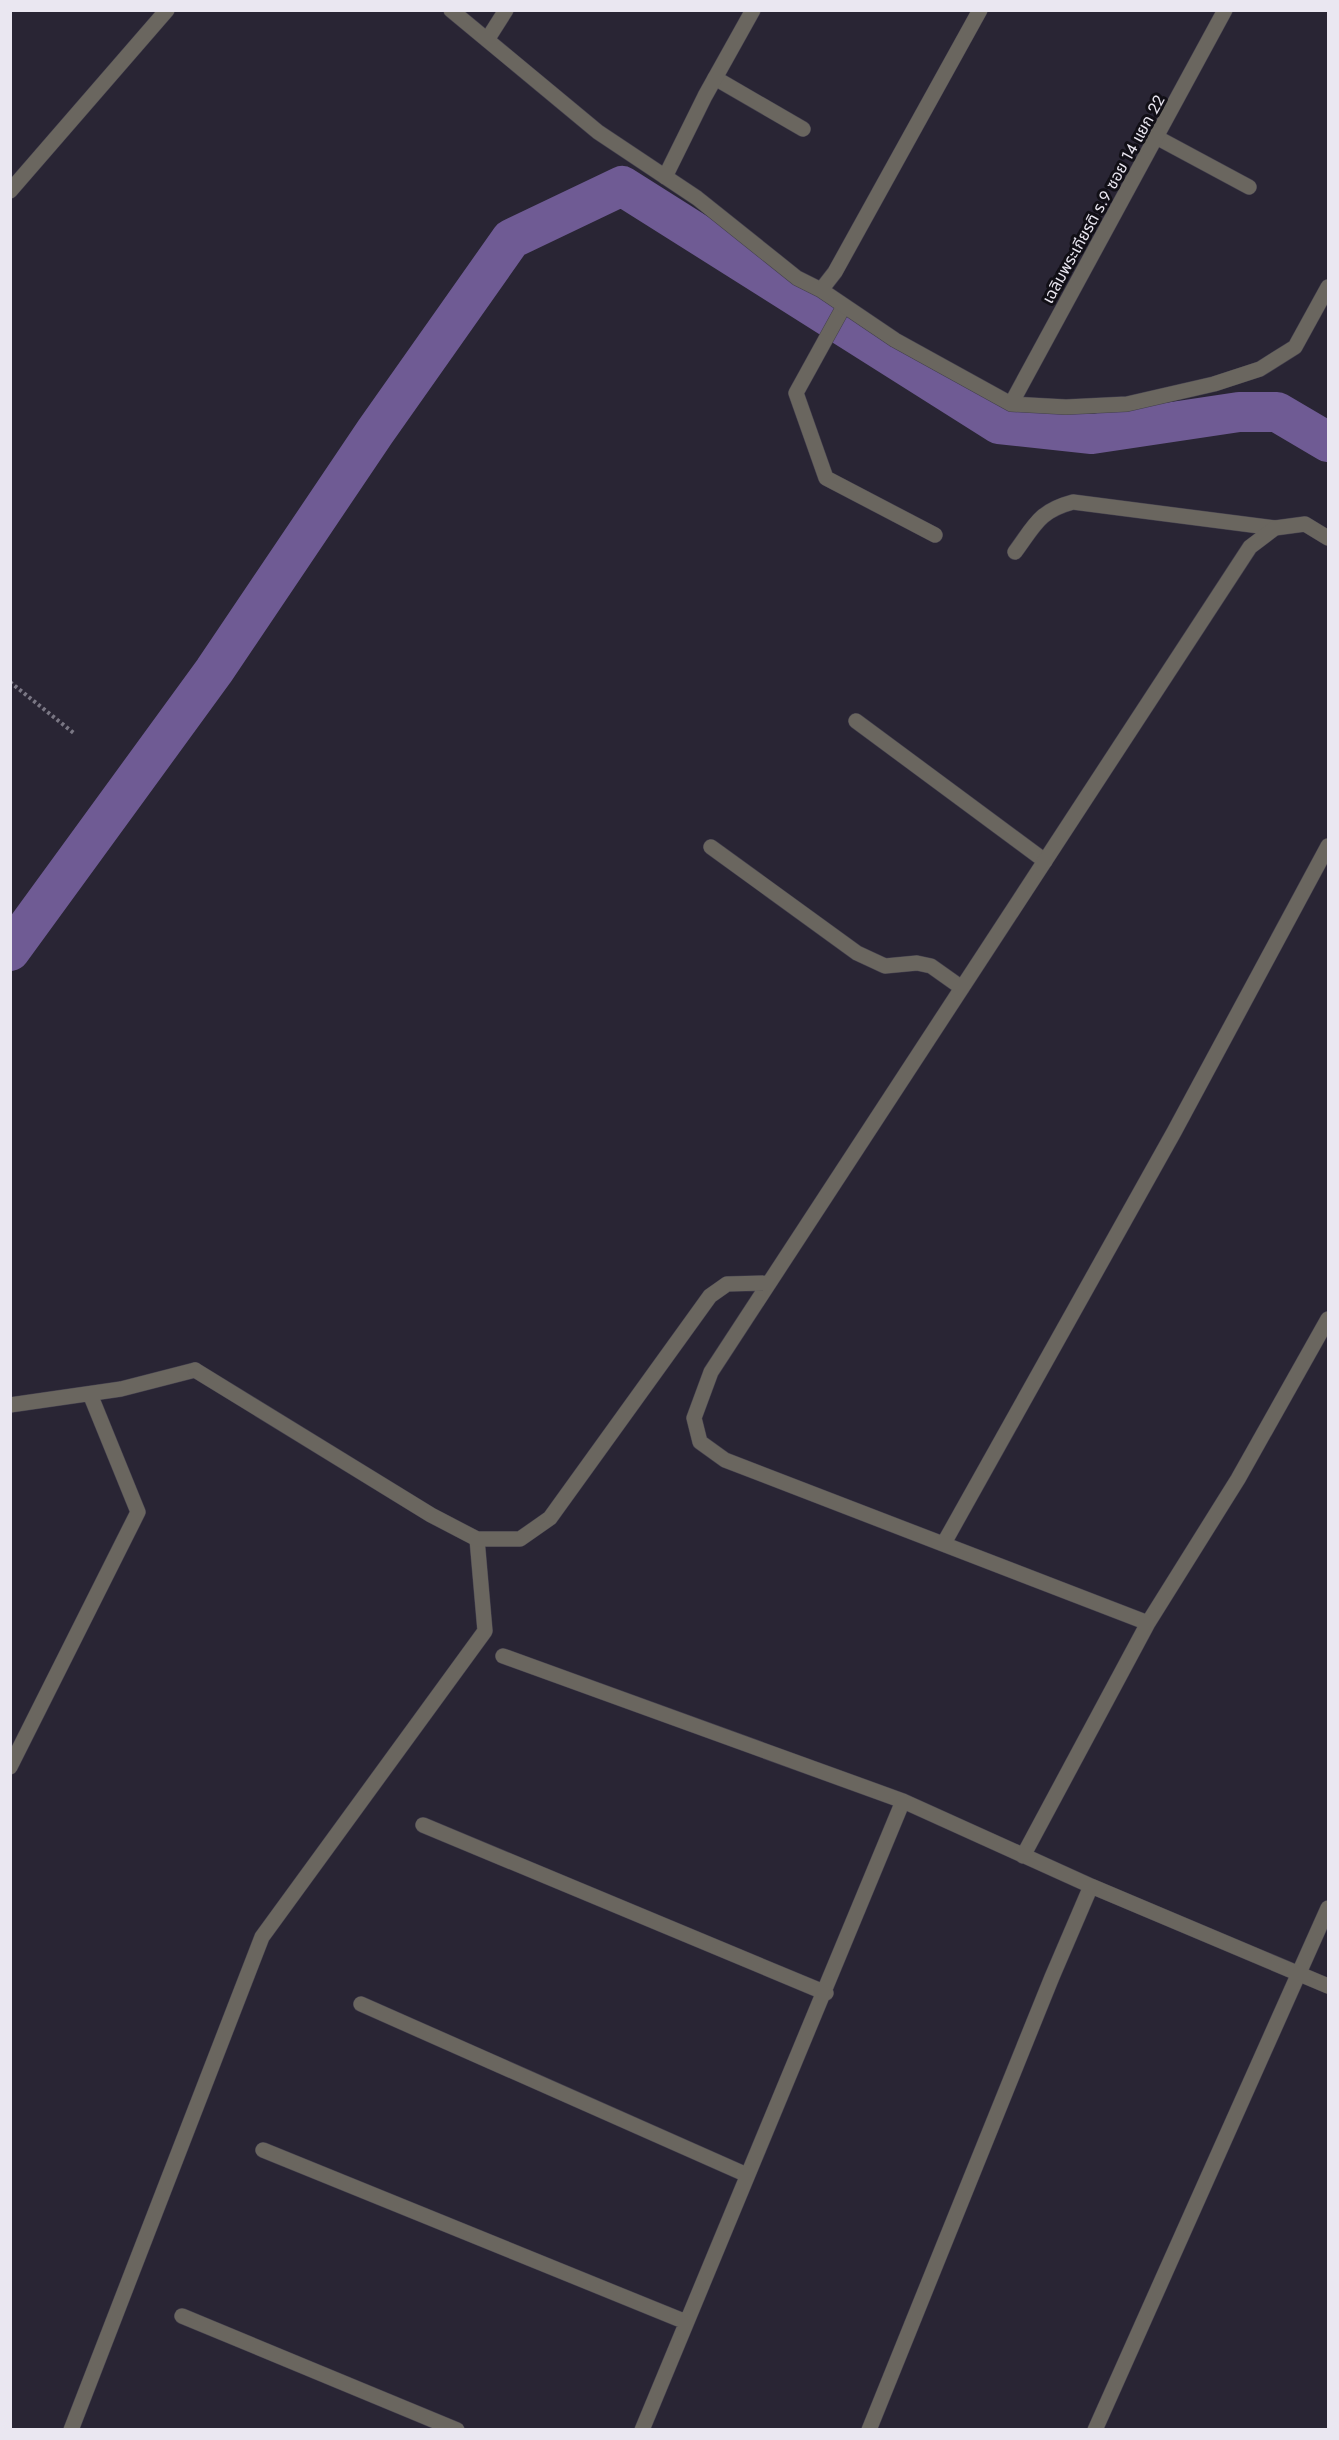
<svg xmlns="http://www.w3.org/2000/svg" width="1339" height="2440" font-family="Jost,'Noto Sans Thai',sans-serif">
<rect width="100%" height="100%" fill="#292534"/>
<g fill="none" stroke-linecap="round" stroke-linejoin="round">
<!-- canal -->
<path stroke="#6f5b94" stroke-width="40" d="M10 951 214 671 375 432 511 239 622 186 999 424 1092 434 1239 412H1277L1328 442"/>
<defs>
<path id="lane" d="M715 78 803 129
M1156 137 1249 187
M10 191 167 10
M844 306 796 393 826 478 935 535
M1015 552C1035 525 1039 511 1073 502L1275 528
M856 721 1045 861
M10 1405 121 1389 195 1370
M10 1767 138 1512 90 1394
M71 2430 262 1937 485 1631 477 1539"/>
<path id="street" d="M451 10 598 132 697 198 797 278 821 290 895 340 1011 404 1066 407 1127 404 1214 384 1260 369 1295 347 1328 287
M487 40 506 10
M665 177 705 96 753 10
M821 290 835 272 980 10
M1011 404 1225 10
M711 847 857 953 885 966 917 963 931 966 962 988
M195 1370 431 1515 477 1539H520L550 1518 710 1296 727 1284 769 1283
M944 1543 1174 1132 1328 846
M1148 1623 725 1460 700 1442 694 1418 711 1372 1250 547 1275 528 1305 524 1328 538
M503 1656 903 1801 1091 1886 1328 1986
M423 1825 826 1993
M1023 1856 1148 1623 1238 1479 1328 1319
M361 2004 747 2175
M263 2150 686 2322
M182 2316 457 2430
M642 2430C728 2219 818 2011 903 1801
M869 2430 1052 1977 1091 1886
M1095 2430 1328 1908"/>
</defs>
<!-- lane casing -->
<use href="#lane" stroke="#44404e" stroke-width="16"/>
<!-- street casing -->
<use href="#street" stroke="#44404e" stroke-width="16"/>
<!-- path -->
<path stroke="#7a7784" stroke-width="4" stroke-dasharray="3 3" stroke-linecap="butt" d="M10 682 75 734"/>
<!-- lane -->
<use href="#lane" stroke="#6a665f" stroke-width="15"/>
<!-- street -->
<use href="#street" stroke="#6a665f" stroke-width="15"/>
</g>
<g text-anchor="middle" stroke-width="6" stroke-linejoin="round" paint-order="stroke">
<!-- street labels -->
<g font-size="16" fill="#eae7f1" stroke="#110f16">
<text transform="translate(1103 199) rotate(-61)" y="6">เฉลิมพระเกียรติ ร.9 ซอย 14 แยก 22</text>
</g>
</g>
<!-- border -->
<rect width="1339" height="2440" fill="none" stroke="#eae7f1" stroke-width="24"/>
</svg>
